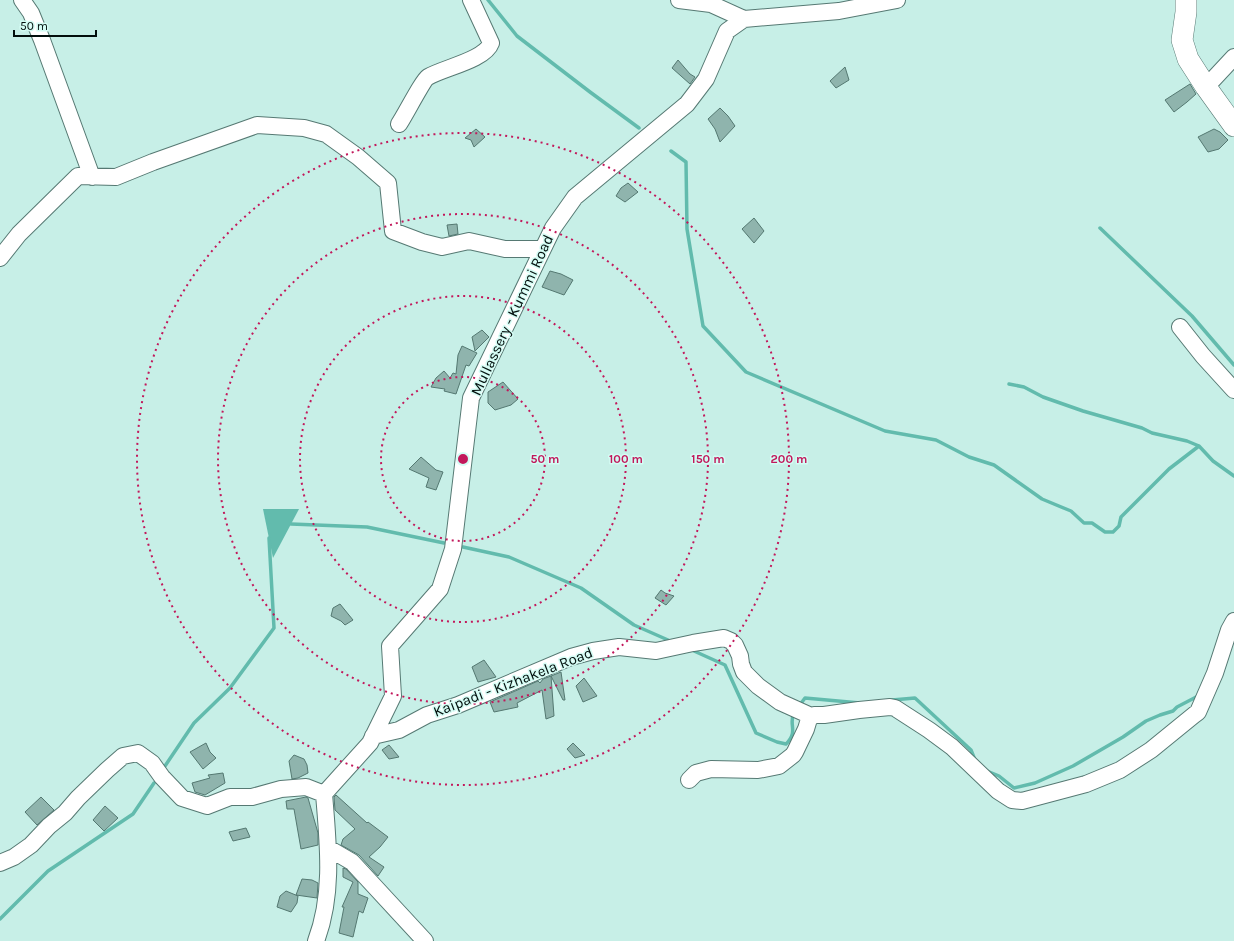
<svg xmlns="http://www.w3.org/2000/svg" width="1234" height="941" font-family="Karla,sans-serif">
<rect width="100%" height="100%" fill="#c7efe7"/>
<!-- water -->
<path fill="#62bbad" d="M263 509H299L273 558Z"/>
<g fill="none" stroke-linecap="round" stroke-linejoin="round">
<!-- stream -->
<path stroke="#62bbad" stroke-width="3.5" d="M488 0 517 36 590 92 639 128
M671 151 686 162 687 229 703 326 746 372 885 431 936 440 969 457 994 465 1042 499 1071 511 1084 523H1092L1105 532H1113L1119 526 1121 517 1169 469 1199 446
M1100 228 1192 316 1234 365
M1009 384 1024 387 1043 397 1083 411 1142 428 1152 433 1187 441 1199 446 1213 461 1234 476
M291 524 367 527 444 543
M463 547 509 557 581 588 634 625 668 640
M694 651 725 665 756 733 777 742 786 744C799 731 788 725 794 712
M892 700 915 698 971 750 975 760
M799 706 805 698 860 703
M165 766 194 723 230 688 274 628 269 538
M987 771 999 776 1014 788 1035 783 1073 766 1123 737 1146 721 1160 715 1173 711 1177 707 1200 695
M0 919 48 871 133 814 154 783"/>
</g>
<!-- building -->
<path fill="#8fb4ad" stroke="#547871" d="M678 60 690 74 695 77 690 84 672 68Z
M845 67 849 80 836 88 830 81Z
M1190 84 1196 94 1187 102 1174 112 1165 100Z
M720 108 728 116 735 126 720 142 715 129 708 119Z
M476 129 485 137 474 147 471 140 465 138Z
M1214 129 1220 132 1228 140 1219 149 1208 152 1198 137Z
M628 183 638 192 625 202 616 196 621 188Z
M754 218 764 231 754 243 742 229Z
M457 224 458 234 449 236 447 225Z
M550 271 561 274 573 280 564 295 542 287Z
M482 330 489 337 475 351 472 337Z
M462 346 477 353 469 366 466 365 456 394 444 391 445 389 431 387 436 378 444 371 450 378 453 373 456 374 458 355Z
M503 382 518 399 511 405 495 410 488 403V392Z
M421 457 436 470 443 472 436 490 426 487 429 478 409 469Z
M661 590 665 593 674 596 666 605 655 598Z
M340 604 353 620 345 625 341 621 331 616 333 608Z
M484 660 496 677 478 682 472 667Z
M561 672 565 700H563L551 676Z
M551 676 554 716 546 719 542 690 517 703 518 707 494 712 490 702 538 681 540 683 543 679Z
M584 678 597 696 583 702 576 686Z
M206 743 210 752 216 758 203 769 190 752Z
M573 743 585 755 575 758 567 749Z
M389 745 399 757 389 759 382 750Z
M294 755 304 759 307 765 308 773 298 778 292 779 289 761Z
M223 773 225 783 205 795 195 792 192 783 210 778 208 775Z
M336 795 367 823 368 822 388 837 380 847 369 857 384 867 378 876 359 855 341 845 343 839 355 829 335 810 334 797Z
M41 797 54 810 37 825 25 812Z
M306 797 308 798 318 833V845L301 849 294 809H287L286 801Z
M105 806 118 818 104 831 93 820Z
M246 828 250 837 233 841 229 832Z
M343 868 346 869 358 882V894L368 898 363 913 359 911 353 937 339 933 344 907H342L353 882 343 877Z
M302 879 312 880 318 883 317 898 296 895Z
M286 891 298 896 297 903 291 912 277 907 280 896Z"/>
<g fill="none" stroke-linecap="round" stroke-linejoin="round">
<defs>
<path id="minor" d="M22 0 31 13 42 40 92 177
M679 0 711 4 744 19
M1206 87 1234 57
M399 124C404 117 423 80 428 77 443 68 485 60 491 43L471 0
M0 258 19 234 78 176 116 177 153 162 257 125 304 128 326 134 358 157 388 183 393 231 422 242 442 247 469 241 505 249H543
M1180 327 1203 356 1234 390
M373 736 399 730 427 715 458 705 571 657 593 651 619 647 656 651 693 643 724 638 731 641 735 645 740 656 741 664 744 672 758 686 780 702 811 716
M689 780 696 773 711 769 758 770 779 766 793 755 795 752 806 729 809 719 814 715H824L859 710 890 707 895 708 929 730 952 747 998 791 1012 800 1022 801 1086 784 1120 770 1151 750 1194 715 1198 712 1215 673 1229 630 1234 621
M328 848 352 862 425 941
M0 863 14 857 31 845 49 826 65 813 78 798 107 770 123 756 138 753 152 763 162 777 182 798 207 806 230 797H252L281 789 306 787 324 794
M316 941C334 894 328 843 324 794L370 743 393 696 390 646 440 589 453 549 471 398 553 228 575 197 687 104 706 79 727 31 744 19 839 11 897 0"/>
<path id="major" d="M1186 0V12L1182 40 1188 59 1206 87 1234 126"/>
</defs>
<!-- minor casing -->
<use href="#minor" stroke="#567973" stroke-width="18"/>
<!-- major casing -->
<use href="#major" stroke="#567973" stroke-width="22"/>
<!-- minor -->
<use href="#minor" stroke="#fff" stroke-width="16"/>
<!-- major -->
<use href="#major" stroke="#fff" stroke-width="21"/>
</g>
<!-- distance rings -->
<g fill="none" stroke="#c2185b" stroke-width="2" stroke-dasharray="2 4">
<circle cx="463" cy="459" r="82"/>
<circle cx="463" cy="459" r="163"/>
<circle cx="463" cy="459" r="245"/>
<circle cx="463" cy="459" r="326"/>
</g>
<g text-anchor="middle" stroke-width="3" stroke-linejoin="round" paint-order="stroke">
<!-- street labels -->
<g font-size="15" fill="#020e0c" stroke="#d4fcf4">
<text transform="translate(512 315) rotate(-65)" y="5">Mullassery - Kummi Road</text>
<text transform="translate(513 682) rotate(-21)" y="5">Kaipadi - Kizhakela Road</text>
</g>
</g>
<circle cx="463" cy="459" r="6" fill="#c2185b" stroke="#d4fcf4" stroke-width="2"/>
<g font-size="12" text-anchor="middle" font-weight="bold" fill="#c2185b" stroke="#d4fcf4" stroke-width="3" stroke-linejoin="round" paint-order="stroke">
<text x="545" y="463">50 m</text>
<text x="626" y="463">100 m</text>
<text x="708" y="463">150 m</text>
<text x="789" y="463">200 m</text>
</g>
<!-- scale -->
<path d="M14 30v6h82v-6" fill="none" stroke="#020e0c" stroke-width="2"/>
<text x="20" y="30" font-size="12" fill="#020e0c" stroke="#d4fcf4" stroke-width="3" paint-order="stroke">50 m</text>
</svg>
